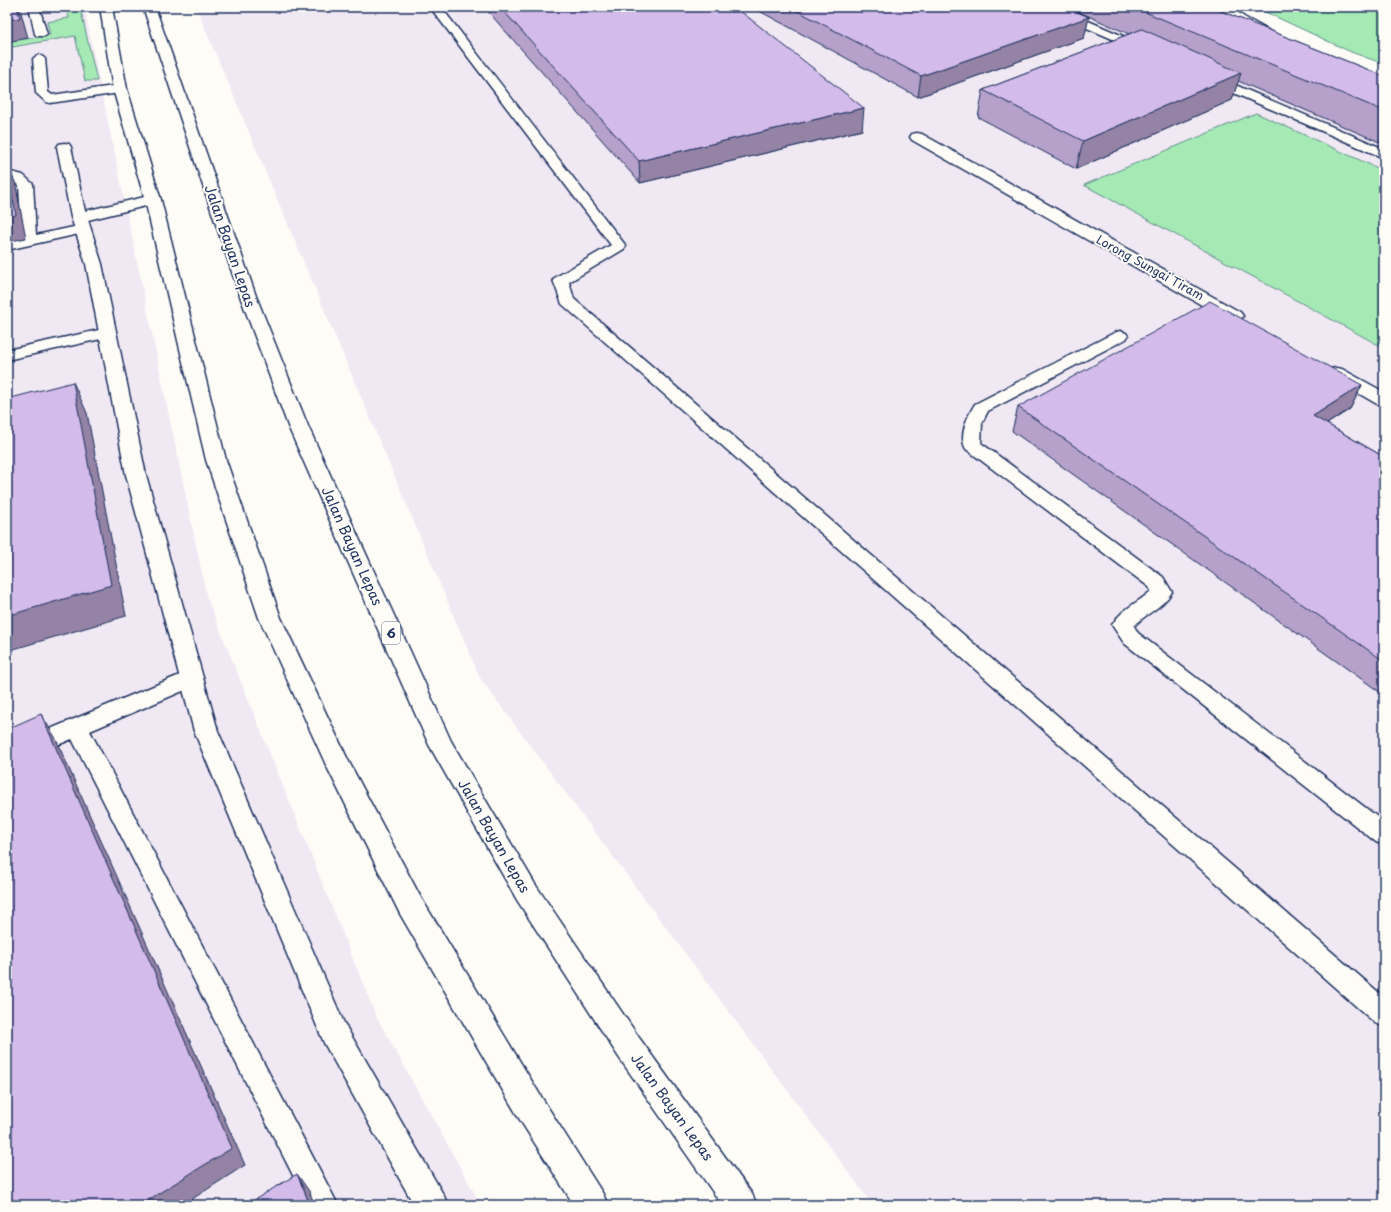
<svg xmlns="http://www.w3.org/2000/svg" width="1391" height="1212" font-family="'Playpen Sans',sans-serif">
<rect width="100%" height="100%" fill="#fdfcf7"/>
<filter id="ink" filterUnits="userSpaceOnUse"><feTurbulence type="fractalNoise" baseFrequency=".025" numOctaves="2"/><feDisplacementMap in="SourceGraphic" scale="8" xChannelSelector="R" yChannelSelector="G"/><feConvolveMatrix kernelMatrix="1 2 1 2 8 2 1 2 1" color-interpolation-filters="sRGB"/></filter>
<g filter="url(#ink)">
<!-- built -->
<path fill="#f0e8f3" d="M7 7H84L207 598 376 1016 481 1205H7Z
M196 7H1171L1384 95V1205H873L480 678Z"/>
<!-- green -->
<path fill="#a5eab5" stroke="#608c8a" d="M66 7H80L97 81H85L75 36 7 48V42L50 35 47 22 69 18Z
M1281 7H1384V64L1351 52 1259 9Z
M1256 113 1384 171V348L1084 185Z"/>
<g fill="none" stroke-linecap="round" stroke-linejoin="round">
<defs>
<path id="service" d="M29 7H39L47 34 45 36H37L35 34Z
M430 7H441L626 246 624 249 569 282 574 299 1384 997V1027L1375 1023 562 304 553 280 556 277 611 245Z
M1042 7H1056L1146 46 1148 48 1146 50H1138L1043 9Z
M39 55 43 57 45 59 48 92 52 95 120 85 124 86 126 89 124 92 120 93 50 103 46 102 36 93 33 59 35 57Z
M1212 75 1384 149V158L1208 82 1206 79 1208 76Z
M7 171 23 175 33 184 36 235 83 225 88 226 90 229 88 232 7 250V242L22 238 19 185 13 181 7 179Z
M108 328 114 330 116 333 114 336 7 360V350Z
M1120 331 1126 333 1128 336 1126 339 988 411 982 423 981 443 1163 577 1172 592C1163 607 1145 614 1134 626L1138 633 1384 822V845L1376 842 1124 643 1112 625C1121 609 1138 603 1151 591L1149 587 966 449C958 436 968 415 975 404L1114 333Z
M192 670 199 672 203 678 199 684 90 731 338 1205H308L72 739 7 766V747Z"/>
<path id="minor" d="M917 133 922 134 1240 312 1243 316 1240 320 1234 321 1228 320 912 140 910 137 912 134Z
M64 143 69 144 71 147 85 211 153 195 158 197 161 200 158 203 88 220 102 264 146 475 218 731 344 1023 443 1194 448 1205H414L324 1043 194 731 126 475 86 264 71 217 57 147 59 144Z
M1336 368 1342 369 1384 392V406L1377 404 1330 377 1327 373 1330 369Z"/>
<path id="tertiary" d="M1217 7H1231L1244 17 1268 30 1270 33 1268 36C1257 39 1224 17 1217 7Z"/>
<path id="trunk" d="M100 7H112L127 89 161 200 226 460 281 618 349 762 420 896 542 1098 603 1194 608 1205H574L520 1120 400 914 326 765 259 618 206 460 145 200 113 89Z
M143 7H155L256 296 308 426 451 741 535 884 640 1039 752 1194 757 1205H722L620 1059 517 900 429 745 288 426 240 296Z"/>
</defs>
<!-- service casing -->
<use href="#service" stroke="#1b2f5e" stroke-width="3"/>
<!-- minor casing -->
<use href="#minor" stroke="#1b2f5e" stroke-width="3"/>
<!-- tertiary casing -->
<use href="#tertiary" stroke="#1b2f5e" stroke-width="3"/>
<!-- trunk casing -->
<use href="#trunk" stroke="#1b2f5e" stroke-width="3"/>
<!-- service -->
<use href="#service" fill="#fdfcf7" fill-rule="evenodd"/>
<!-- minor -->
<use href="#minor" fill="#fdfcf7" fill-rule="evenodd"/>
<!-- tertiary -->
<use href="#tertiary" fill="#fdfcf7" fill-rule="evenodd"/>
<!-- trunk -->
<use href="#trunk" fill="#fdfcf7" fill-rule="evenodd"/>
</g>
<!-- wall -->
<path fill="#b5a1c9" stroke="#1b2f5e" d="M484 7H735L862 130 640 183Z
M752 7H1065L1089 17 1084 38 918 97Z
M1068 7H1211L1384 76V144L1238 81 1232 100 1076 169 978 117 983 90 1129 34Z
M1362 385 1350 409 1327 424 1384 457V695L1012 431 1018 407Z"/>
<!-- shaded-wall -->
<path fill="#9483a4" stroke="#1b2f5e" d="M17 7H20V9L28 38 7 42V20Z
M1089 17 1084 38 918 97 921 76Z
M1241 73 1232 100 1076 169 1083 141Z
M864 108 862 130 640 183 639 161Z
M7 164 15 182 26 238 7 242Z
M73 382 87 413 126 616 7 651V616Z
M1362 385 1350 409 1302 440 1313 416Z
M41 714 55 737 245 1165 183 1205H140Z
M297 1174 309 1191 315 1205H310Z"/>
<!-- building -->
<path fill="#d3bbea" stroke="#1b2f5e" d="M7 7H17L20 18 7 20Z
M500 7H735L864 108 639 161Z
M790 7H1065L1089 17 921 76Z
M1133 7H1211L1384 76V111Z
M1142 29 1241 73 1083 141 983 90Z
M7 170 16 215 7 217Z
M1210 301 1362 385 1313 416 1384 457V661L1018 407Z
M73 382 111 585 7 616V399Z
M41 714 232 1148 140 1205H7V729Z
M297 1174 310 1205H246Z"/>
</g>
<g text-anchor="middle" stroke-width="4" stroke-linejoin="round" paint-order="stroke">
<!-- far-street labels -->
<g font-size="12" fill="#1b2f5e" stroke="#fdfcf7">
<text transform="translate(1150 268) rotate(29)" y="4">Lorong Sungai Tiram</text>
</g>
<!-- shield labels -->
<rect fill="#fdfcf7" stroke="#5f6c8c" stroke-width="1" x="382" y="622" width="18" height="22" rx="3"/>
<g font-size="13" font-weight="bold" fill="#1b2f5e">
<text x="391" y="638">6</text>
</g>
<!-- street labels -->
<g font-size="14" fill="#1b2f5e" stroke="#fdfcf7">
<text transform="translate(230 246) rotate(71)" y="5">Jalan Bayan Lepas</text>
<text transform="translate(352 546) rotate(66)" y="5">Jalan Bayan Lepas</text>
<text transform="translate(494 836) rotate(60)" y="5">Jalan Bayan Lepas</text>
<text transform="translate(672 1107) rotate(54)" y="5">Jalan Bayan Lepas</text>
</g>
</g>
<!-- margin -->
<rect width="1391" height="1212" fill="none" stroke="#fdfcf7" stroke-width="24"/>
<rect x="12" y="12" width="1367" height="1188" fill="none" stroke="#1b2f5e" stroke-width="1.5" filter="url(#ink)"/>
</svg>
